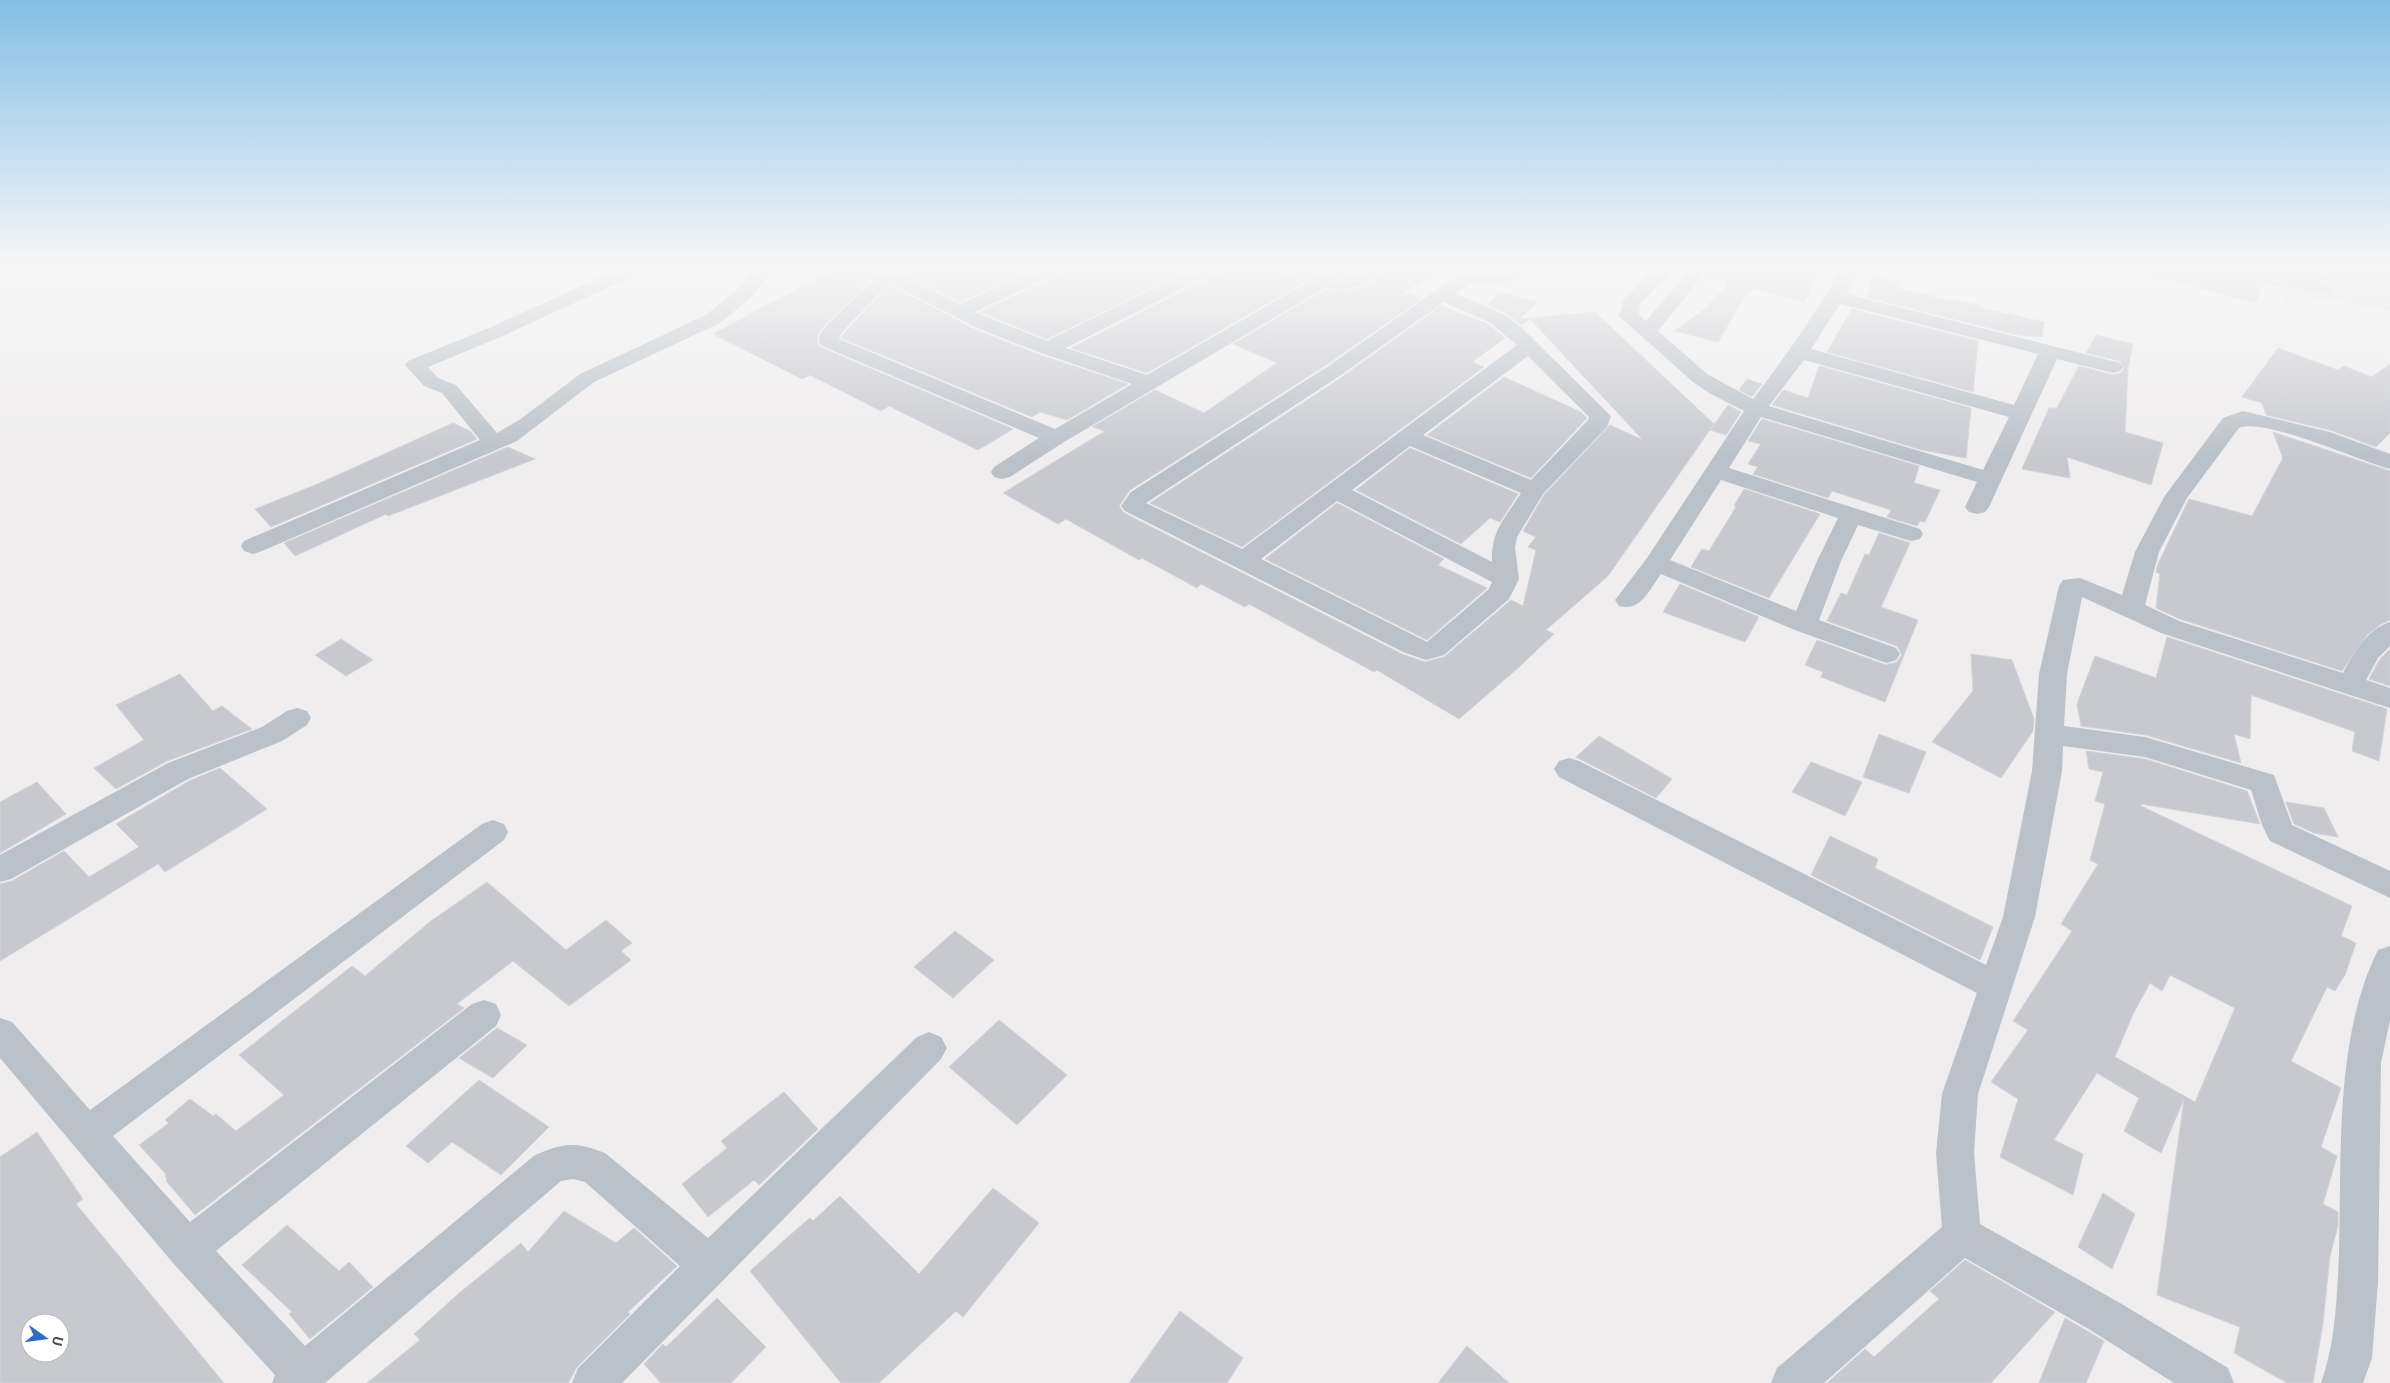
<svg xmlns="http://www.w3.org/2000/svg" width="2390" height="1383" font-family="Roboto,sans-serif">
<rect width="100%" height="100%" fill="#efeded"/>
<!-- education -->
<path fill="#e0dede" d="M2268 266H2390V311L2336 301 2286 303Z"/>
<!-- building -->
<path fill="#c7c9cf" stroke="#d1d3d8" fill-rule="evenodd" d="M841 266H889L880 270 826 324 818 334 817 342 820 347 1013 429 978 450 889 406 881 411 810 375 802 379 713 334Z
M917 266H1039L960 302 906 275 914 272Z
M1067 266H1196L1047 339 980 312 1064 272Z
M1223 266H1280L1283 272 1306 281 1147 373 1071 348 1220 272Z
M1310 266H1364L1342 277Z
M1390 266H1444L1404 292 1421 299 1326 365 1130 490 1119 506 1124 513 1402 654 1425 662 1444 657 1511 600 1523 606 1536 550 1528 547 1536 537 1523 531 1544 495 1610 425 1643 440 1530 319 1522 325 1504 312 1487 305 1499 292 1538 302 1519 319 1595 312 1714 424 1608 576 1546 630 1554 634 1518 668 1459 719 1377 670 1374 672 1249 604 1245 607 1201 584 1197 588 1142 558 1139 560 1066 519 1058 524 1003 493 1105 431 1092 427 1155 390 1204 413 1277 363 1233 344 1326 289 1344 291 1358 288 1387 272Z
M1702 266H1820L1804 302 1753 288 1748 295 1746 294 1718 342 1675 331 1705 309 1725 288 1727 281 1705 276Z
M2149 266H2319L2333 295 2263 284 2255 303 2148 274Z
M1873 276 1901 282 1899 288 1953 301 1954 299 1983 306 1982 308 2044 322 2042 337 2018 335 1866 297Z
M890 285 976 330 1040 355 1128 384 1067 420 1040 412 1032 417 841 338 843 334Z
M1441 306 1488 324 1505 338 1472 362 1484 367 1242 547 1150 503 1342 377Z
M1852 309 1978 341 1973 392 1827 352Z
M2096 335 2133 344 2128 368 2125 432 2163 443 2151 485 2067 457 2070 478 2022 469 2049 408H2057L2079 366 2113 375 2121 373 2124 368 2120 361 2086 353Z
M2278 348 2338 370 2344 366 2372 377 2390 364V433L2376 447 2330 430 2266 415 2262 403 2242 397Z
M1819 366 1971 408 1966 458 1922 450 1772 405 1783 390 1808 398Z
M1504 377 1581 412 1587 418 1531 478 1427 435Z
M1747 379 1762 384 1752 397 1739 390Z
M1728 405 1741 412 1726 435 1710 430Z
M1762 419 1919 466 1914 483 1940 490 1925 522 1920 521 1917 526 1887 517 1891 510 1832 491 1828 498 1753 474 1758 467 1748 464 1761 444 1748 441Z
M453 423 470 431 477 439 271 527 255 509 320 483Z
M2273 432 2390 471V620L2381 624 2367 635 2342 671 2180 619 2156 608 2160 574 2156 572 2158 564 2189 499 2252 516 2283 458Z
M508 447 535 459 388 516 386 514 295 556 284 543Z
M1410 448 1518 494 1500 522 1490 518 1461 544 1356 490Z
M1744 489 1820 514 1769 598 1691 567 1702 549 1709 551 1736 507 1734 506Z
M1337 503 1444 559 1438 565 1487 588 1427 640 1265 559Z
M1879 533 1910 543 1881 607 1918 620 1885 702 1821 677 1823 672 1805 665 1817 640 1886 665 1897 662 1902 655 1897 646 1827 621 1841 593 1847 595 1865 554 1869 555Z
M1680 584 1759 617 1745 642 1663 612Z
M2167 637 2387 709 2379 761 2352 751 2355 732 2251 695 2250 739 2234 734 2241 763 2146 735 2081 726 2077 704 2095 656 2156 678Z
M341 639 373 660 346 676 315 655Z
M2390 649V686L2369 679 2380 659Z
M1971 654 2012 660 2034 719 2033 731 2001 778 1932 742 1973 691Z
M180 674 213 711 222 706 252 729 167 761 116 789 94 768 144 740 116 705Z
M1879 734 1926 752 1909 793 1863 777Z
M1599 736 1672 779 1656 798 1576 757Z
M2086 751 2145 759 2247 791 2260 824 2141 804V806L2352 906 2341 936 2356 943 2345 975 2335 991 2327 987 2291 1061 2341 1088 2321 1147 2337 1156 2323 1204 2338 1212V1226L2330 1256 2323 1323 2313 1383H2287L2234 1353 2240 1327 2157 1295 2184 1099 2161 1153 2124 1131 2139 1098 2097 1073 2054 1140 2083 1154 2073 1195 2000 1157 2018 1099 1991 1082 2028 1030 2013 1021 2072 931 2061 924 2098 864 2090 860 2105 804 2095 801 2103 772 2089 769ZM2170 975 2235 1008 2195 1102 2115 1057 2133 1014 2150 983 2162 991Z
M1811 762 1862 782 1845 816 1792 792Z
M220 768 267 809 165 872 158 864 0 961V884L12 881 64 851 89 877 139 847 116 824 189 781Z
M37 782 66 814 0 853V802Z
M2286 802 2324 808 2338 837 2314 833 2294 824Z
M1830 836 1878 859 1875 868 1993 927 1980 960 1811 875Z
M487 882 566 950 606 920 632 943 621 951 631 960 569 1006 513 961 457 1004 464 1008 195 1215 167 1182 165 1173 139 1145 169 1123 165 1120 190 1099 213 1116 216 1114 236 1131 284 1095 239 1055 352 966 365 976 431 921Z
M955 931 994 960 953 998 914 967Z
M999 1020 1067 1075 1017 1125 949 1067Z
M497 1028 527 1045 493 1078 459 1058Z
M479 1080 549 1127 501 1175 452 1142 428 1163 406 1146Z
M784 1092 818 1129 759 1185 754 1180 708 1217 682 1184 727 1148 721 1141Z
M37 1132 83 1199 76 1204 224 1383H0V1157ZM30 1323H60V1353H30Z
M993 1188 1039 1223 963 1317 956 1311 879 1383H841L750 1271 790 1235 810 1218 813 1221 840 1196 919 1274Z
M2103 1193 2135 1214 2112 1269 2078 1247Z
M564 1211 616 1243 634 1228 677 1266 628 1312 630 1314 577 1367 568 1383H367L420 1340 414 1334 458 1294 521 1243 528 1252Z
M287 1225 339 1271 349 1262 373 1287 310 1339 289 1314 292 1312 242 1265Z
M1965 1260 2055 1312 1991 1383H1827L1865 1349 1874 1357 1939 1299 1930 1291Z
M717 1298 766 1347 731 1383H661L644 1364 663 1344 666 1347Z
M1180 1311 1243 1358 1227 1383H1129Z
M2065 1318 2104 1341 2086 1383H2039Z
M1467 1346 1509 1383H1438Z"/>
<g fill="none" stroke-linecap="round" stroke-linejoin="round">
<!-- street -->
<path fill="#bac1c8" fill-rule="evenodd" d="M625 266H648L646 270 505 335 428 367 438 378 456 385 497 433 522 418 580 374 706 315 739 288 757 266H775L753 296 720 323 594 382 517 441 262 551 253 554 244 551 241 546 244 541 480 440 442 393 424 386 405 365 408 361 491 327Z
M893 266H915L913 270 902 275 960 304 1042 266H1065L1063 270 975 312 1047 341 1199 266H1221L1219 270 1066 348 1147 375 1310 281 1284 270 1282 266H1306L1342 279 1367 266H1388L1386 270C1364 283 1353 294 1326 287L1064 442 1010 477 1002 479 994 477 991 472 994 467 1039 438 822 346 819 342 820 334 827 325 881 271ZM890 283 977 328 1041 353 1132 384 1055 429 839 339 841 333Z
M1448 266H1469L1489 273H1496L1509 266H1529C1519 284 1492 286 1474 281L1456 294 1503 314 1520 326 1611 416 1607 427 1543 494 1517 537 1515 547 1519 579 1509 599 1444 655 1426 660 1403 652 1125 511 1121 506 1131 492 1327 367 1458 275 1449 271ZM1444 302 1489 322 1517 345 1242 549 1146 503 1341 375ZM1528 356 1589 417 1588 420 1531 480 1423 435ZM1410 446 1521 493C1506 517 1490 532 1492 562L1352 490ZM1337 501 1492 582 1489 589 1427 642 1261 559Z
M1657 266H1700L1703 275 1658 331 1707 374 1753 399C1786 356 1816 313 1843 266H1861L1846 294 2120 363 2123 367 2120 371 2113 373 2057 359 1989 507 1985 512 1977 514 1969 512 1965 507 1977 482 1761 417 1729 468 1920 529 1923 534 1920 539 1911 541 1858 525 1841 561 1819 620 1896 648 1900 654 1896 660 1887 663 1878 660 1795 630 1661 574C1649 590 1641 612 1619 606L1615 600 1647 558 1744 411 1709 393 1693 382 1619 316 1624 299ZM1683 268 1685 275 1646 321 1639 315 1640 304 1671 273ZM1840 304 2038 354 2014 405 1811 349ZM1804 360 2009 417 1983 470 1769 406ZM1721 480 1838 518 1817 561 1796 611 1670 560Z
M2243 411 2330 432 2390 454V469C2360 461 2263 417 2239 428L2187 498 2159 552 2145 605 2179 621 2343 673C2354 653 2367 629 2390 622V646L2378 658 2366 680 2390 688V708L2161 633 2082 597 2067 674 2064 726 2145 737 2274 775 2292 825 2390 871V898L2270 841 2262 825 2251 790 2145 757 2063 746 2062 771 2035 917 1978 1094 1974 1153 1980 1224 2120 1303 2228 1368 2234 1383H2174L2092 1331 1965 1258 1824 1383H1771L1777 1368 1942 1227 1936 1153 1942 1094 1977 993 1559 777 1554 769 1559 761 1569 758 1579 761 1986 965 2003 917 2032 771 2039 674 2059 586 2063 580 2080 578 2122 595 2135 552 2164 497 2223 418Z
M297 708 307 711 311 718 307 725 282 741 188 779 11 879 0 882V855L168 763 262 727 287 711Z
M493 820 504 824 508 832 504 840 113 1136 190 1222 472 1004 484 1000 496 1004 501 1015 496 1026 216 1251 305 1346 535 1155C564 1143 574 1141 605 1153L708 1238 917 1037 929 1032 941 1037 947 1048 941 1059 622 1383H572L578 1368 680 1266 585 1182 573 1179 561 1181 325 1383H272L275 1375 173 1263 0 1058V1018L12 1022 90 1110 482 824Z
M2390 946V1020L2381 1063 2378 1282 2372 1358 2363 1383H2321C2336 1342 2337 1296 2339 1252 2342 1155 2334 1039 2378 950Z"/>
</g>
<!-- sky -->
<linearGradient id="sky" x2="0" y2="1"><stop stop-color="#85bee5"/><stop offset="0.58" stop-color="#f8f7f7"/><stop offset="1" stop-color="#f8f7f7" stop-opacity="0"/></linearGradient>
<rect width="2390" height="459" fill="url(#sky)"/>
<!-- north arrow -->
<g transform="translate(45 1338) rotate(104)"><circle r="24" fill="#ffffff" stroke="#b5b9bc"/>
<path d="M0-4L9 19L0 12L-9 19Z" fill="#2d6cc9"/>
<text y="-8" font-size="14" font-weight="bold" text-anchor="middle" fill="#475058">U</text>
</g>
</svg>
